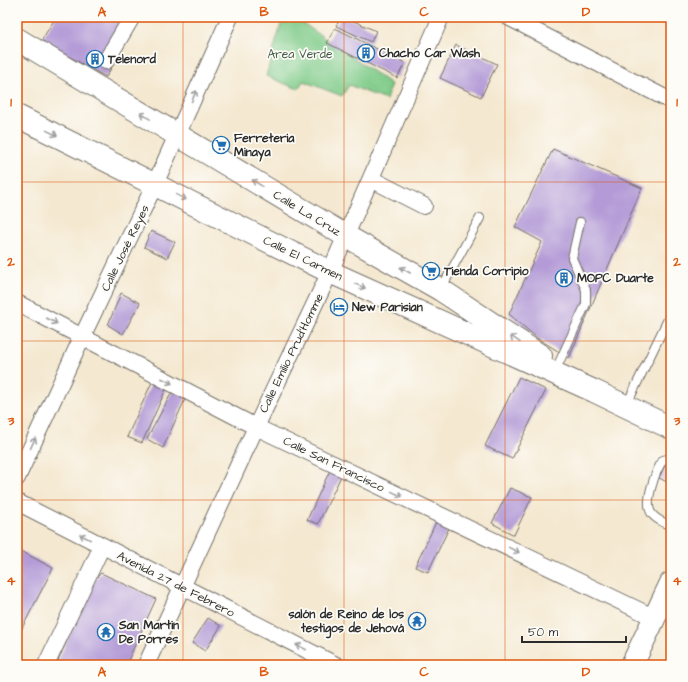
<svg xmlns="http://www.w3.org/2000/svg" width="688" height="682" font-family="'Architects Daughter',sans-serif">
<rect width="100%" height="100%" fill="#fdfcf7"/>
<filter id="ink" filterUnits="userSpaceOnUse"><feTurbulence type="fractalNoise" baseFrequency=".025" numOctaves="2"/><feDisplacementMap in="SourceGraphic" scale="8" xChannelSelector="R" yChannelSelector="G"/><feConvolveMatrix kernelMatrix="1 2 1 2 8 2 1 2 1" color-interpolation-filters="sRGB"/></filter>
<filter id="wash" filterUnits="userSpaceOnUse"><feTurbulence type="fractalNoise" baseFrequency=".012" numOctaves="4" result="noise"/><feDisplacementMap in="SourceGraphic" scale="16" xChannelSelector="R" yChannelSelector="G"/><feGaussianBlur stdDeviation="0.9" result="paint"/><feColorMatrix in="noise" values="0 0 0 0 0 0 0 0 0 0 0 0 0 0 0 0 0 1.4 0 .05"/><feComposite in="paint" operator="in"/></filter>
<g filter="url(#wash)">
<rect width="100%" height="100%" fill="#f4e8d0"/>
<!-- green -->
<path fill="#7fcb89" stroke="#557b5a" d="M283 17H294L391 84 386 100 349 85 342 96 303 81 298 89 266 76Z"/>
<g id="blocks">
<!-- building -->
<path fill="#b49bd7" d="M56 17H141L106 77 41 41Z
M341 17H345L376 31 371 42 336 26Z
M335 28 405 63 397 78 327 43Z
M456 45 497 64 481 97 440 78Z
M553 149 642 188 569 358 537 338 509 314 542 242 515 227Z
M151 231 175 242 167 258 144 247Z
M121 293 140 303 123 334 108 325Z
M519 377 546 390 512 459 485 446Z
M152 382 166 389 142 443 127 437Z
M174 388 187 395 163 448 147 439Z
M665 465 671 468V484L659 478Z
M331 468 343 472 318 524 307 520Z
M510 488 532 497 514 535 492 523Z
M436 522 449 528 428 572 415 567Z
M17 549 53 568 17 638Z
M101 573 156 599 126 665H56L94 580Z
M208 618 221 626 205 651 192 643Z"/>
</g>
</g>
<g filter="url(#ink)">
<use href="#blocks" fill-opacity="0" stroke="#716d65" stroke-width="1"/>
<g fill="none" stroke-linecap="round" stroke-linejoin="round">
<defs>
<path id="service" d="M441 289 480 218
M557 367 586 304V290L572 258 580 222
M626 406 671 313
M671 458 663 460C656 470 643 503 652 514 656 520 665 523 671 526"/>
<path id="minor" d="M508 17 671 101
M106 61 132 17
M371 179 424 206
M17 303 256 427 655 618
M17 478 82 337 155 184 230 17
M17 502 336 665
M46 665 102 546
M146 665 256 427 330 272 441 17"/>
<path id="primary" d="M17 39 346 236 441 290 541 356
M17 116 330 272 594 391 671 428
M632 665 671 583"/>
</defs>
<!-- service casing -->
<use href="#service" stroke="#716d65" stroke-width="10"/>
<!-- minor casing -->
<use href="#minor" stroke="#716d65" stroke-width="18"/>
<!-- primary casing -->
<use href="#primary" stroke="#716d65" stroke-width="24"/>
<!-- service -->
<use href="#service" stroke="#fff" stroke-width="8"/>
<!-- minor -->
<use href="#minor" stroke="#fff" stroke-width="16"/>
<!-- primary -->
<use href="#primary" stroke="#fff" stroke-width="22"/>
</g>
<!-- one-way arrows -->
<defs><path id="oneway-shaft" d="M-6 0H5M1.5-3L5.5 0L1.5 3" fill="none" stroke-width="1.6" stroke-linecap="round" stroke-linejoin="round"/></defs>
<g stroke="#a0a0a0">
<use href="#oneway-shaft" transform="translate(194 96) rotate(-66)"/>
<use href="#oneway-shaft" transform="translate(145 116) rotate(-149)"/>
<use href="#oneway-shaft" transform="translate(52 133) rotate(26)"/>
<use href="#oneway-shaft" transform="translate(257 183) rotate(-149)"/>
<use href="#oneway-shaft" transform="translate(181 197) rotate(27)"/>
<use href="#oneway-shaft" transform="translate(405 270) rotate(-150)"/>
<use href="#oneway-shaft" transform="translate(360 286) rotate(24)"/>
<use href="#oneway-shaft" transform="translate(52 321) rotate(27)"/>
<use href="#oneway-shaft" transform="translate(515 339) rotate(-146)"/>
<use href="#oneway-shaft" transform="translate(167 381) rotate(27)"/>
<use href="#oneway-shaft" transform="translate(33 443) rotate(-65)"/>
<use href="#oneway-shaft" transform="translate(397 494) rotate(26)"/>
<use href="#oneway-shaft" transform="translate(85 537) rotate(-153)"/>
<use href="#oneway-shaft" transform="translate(514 550) rotate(26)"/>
<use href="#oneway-shaft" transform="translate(301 647) rotate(-153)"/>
</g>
</g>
<!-- grid -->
<path fill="none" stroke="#df570e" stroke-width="1" stroke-opacity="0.55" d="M183 17V665M344 17V665M505 17V665M17 182H671M17 341H671M17 500H671"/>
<!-- icons -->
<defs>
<symbol id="building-ring" viewBox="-11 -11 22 22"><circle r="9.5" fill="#fdfcf7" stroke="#1f6fb2" stroke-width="1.5"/><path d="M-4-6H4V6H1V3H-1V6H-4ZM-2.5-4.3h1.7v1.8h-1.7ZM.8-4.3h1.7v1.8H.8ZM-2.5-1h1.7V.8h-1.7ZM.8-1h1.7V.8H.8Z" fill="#1f6fb2"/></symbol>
<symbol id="supermarket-ring" viewBox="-11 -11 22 22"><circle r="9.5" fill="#fdfcf7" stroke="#1f6fb2" stroke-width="1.5"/><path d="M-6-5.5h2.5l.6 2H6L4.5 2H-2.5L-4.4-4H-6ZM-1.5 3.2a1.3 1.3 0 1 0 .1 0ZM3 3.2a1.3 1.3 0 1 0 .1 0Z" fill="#1f6fb2"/></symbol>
<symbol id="hotel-ring" viewBox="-11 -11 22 22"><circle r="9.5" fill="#fdfcf7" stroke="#1f6fb2" stroke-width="1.5"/><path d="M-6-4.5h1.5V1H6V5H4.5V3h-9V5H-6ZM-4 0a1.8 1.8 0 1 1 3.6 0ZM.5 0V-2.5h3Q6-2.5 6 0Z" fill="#1f6fb2"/></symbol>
<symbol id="temple-ring" viewBox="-11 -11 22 22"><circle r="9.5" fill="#fdfcf7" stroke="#1f6fb2" stroke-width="1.5"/><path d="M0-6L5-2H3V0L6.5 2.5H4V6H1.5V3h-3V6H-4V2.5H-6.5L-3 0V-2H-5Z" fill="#1f6fb2"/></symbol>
</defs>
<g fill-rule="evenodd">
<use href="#building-ring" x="356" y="43" width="20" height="20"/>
<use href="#building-ring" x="85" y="49" width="20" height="20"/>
<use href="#supermarket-ring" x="211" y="135" width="20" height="20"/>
<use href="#supermarket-ring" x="421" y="261" width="20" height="20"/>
<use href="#building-ring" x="554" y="268" width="20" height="20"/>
<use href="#hotel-ring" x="329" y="297" width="20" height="20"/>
<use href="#temple-ring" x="407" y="611" width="20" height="20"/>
<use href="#temple-ring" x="96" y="622" width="20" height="20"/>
</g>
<g text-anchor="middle" stroke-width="3.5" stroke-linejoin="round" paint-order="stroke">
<!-- poi labels -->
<g font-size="12" font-weight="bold" fill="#2b2b2b" stroke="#fdfcf7" text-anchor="start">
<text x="379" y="57">Chacho Car Wash</text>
<text x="108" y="63">Telenord</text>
<text x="234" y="142">Ferreteria<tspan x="234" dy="14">Minaya</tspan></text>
<text x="444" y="275">Tienda Corripio</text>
<text x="577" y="282">MOPC Duarte</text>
<text x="352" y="311">New Parisian</text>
<text x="404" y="618" text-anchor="end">salón de Reino de los<tspan x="404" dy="14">testigos de Jehová</tspan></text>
<text x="119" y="629">San Martin<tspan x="119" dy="14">De Porres</tspan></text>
</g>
<!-- park labels -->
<g font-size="12" fill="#445b47" stroke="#fdfcf7">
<text x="300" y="58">Area Verde</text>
</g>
<!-- street labels -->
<g font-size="12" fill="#2b2b2b" stroke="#fdfcf7">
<text transform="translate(307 213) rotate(31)" y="4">Calle La Cruz</text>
<text transform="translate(125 248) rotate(-64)" y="4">Calle José Reyes</text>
<text transform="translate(303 258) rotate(26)" y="4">Calle El Carmen</text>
<text transform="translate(291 353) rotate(-64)" y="4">Calle Emilio Prud'Homme</text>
<text transform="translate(334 464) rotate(26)" y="4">Calle San Francisco</text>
<text transform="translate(176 584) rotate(27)" y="4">Avenida 27 de Febrero</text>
</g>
</g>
<!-- margin -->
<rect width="688" height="682" fill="none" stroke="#fdfcf7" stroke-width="44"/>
<!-- scale -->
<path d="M522 636v6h104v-6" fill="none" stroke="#2b2b2b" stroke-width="2"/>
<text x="528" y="636" font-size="12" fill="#2b2b2b" stroke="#fdfcf7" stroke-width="3" paint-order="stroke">50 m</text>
<rect x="22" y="22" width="644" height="638" fill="none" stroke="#df570e" stroke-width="1.5"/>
<g font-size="13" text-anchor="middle" font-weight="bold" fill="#df570e">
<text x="102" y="16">A</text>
<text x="264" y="16">B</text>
<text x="424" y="16">C</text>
<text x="586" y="16">D</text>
<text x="11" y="106">1</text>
<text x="677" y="106">1</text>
<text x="11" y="266">2</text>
<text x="677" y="266">2</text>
<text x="11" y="425">3</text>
<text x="677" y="425">3</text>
<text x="11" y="585">4</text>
<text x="677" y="585">4</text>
<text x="102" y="676">A</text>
<text x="264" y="676">B</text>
<text x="424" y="676">C</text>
<text x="586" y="676">D</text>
</g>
</svg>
